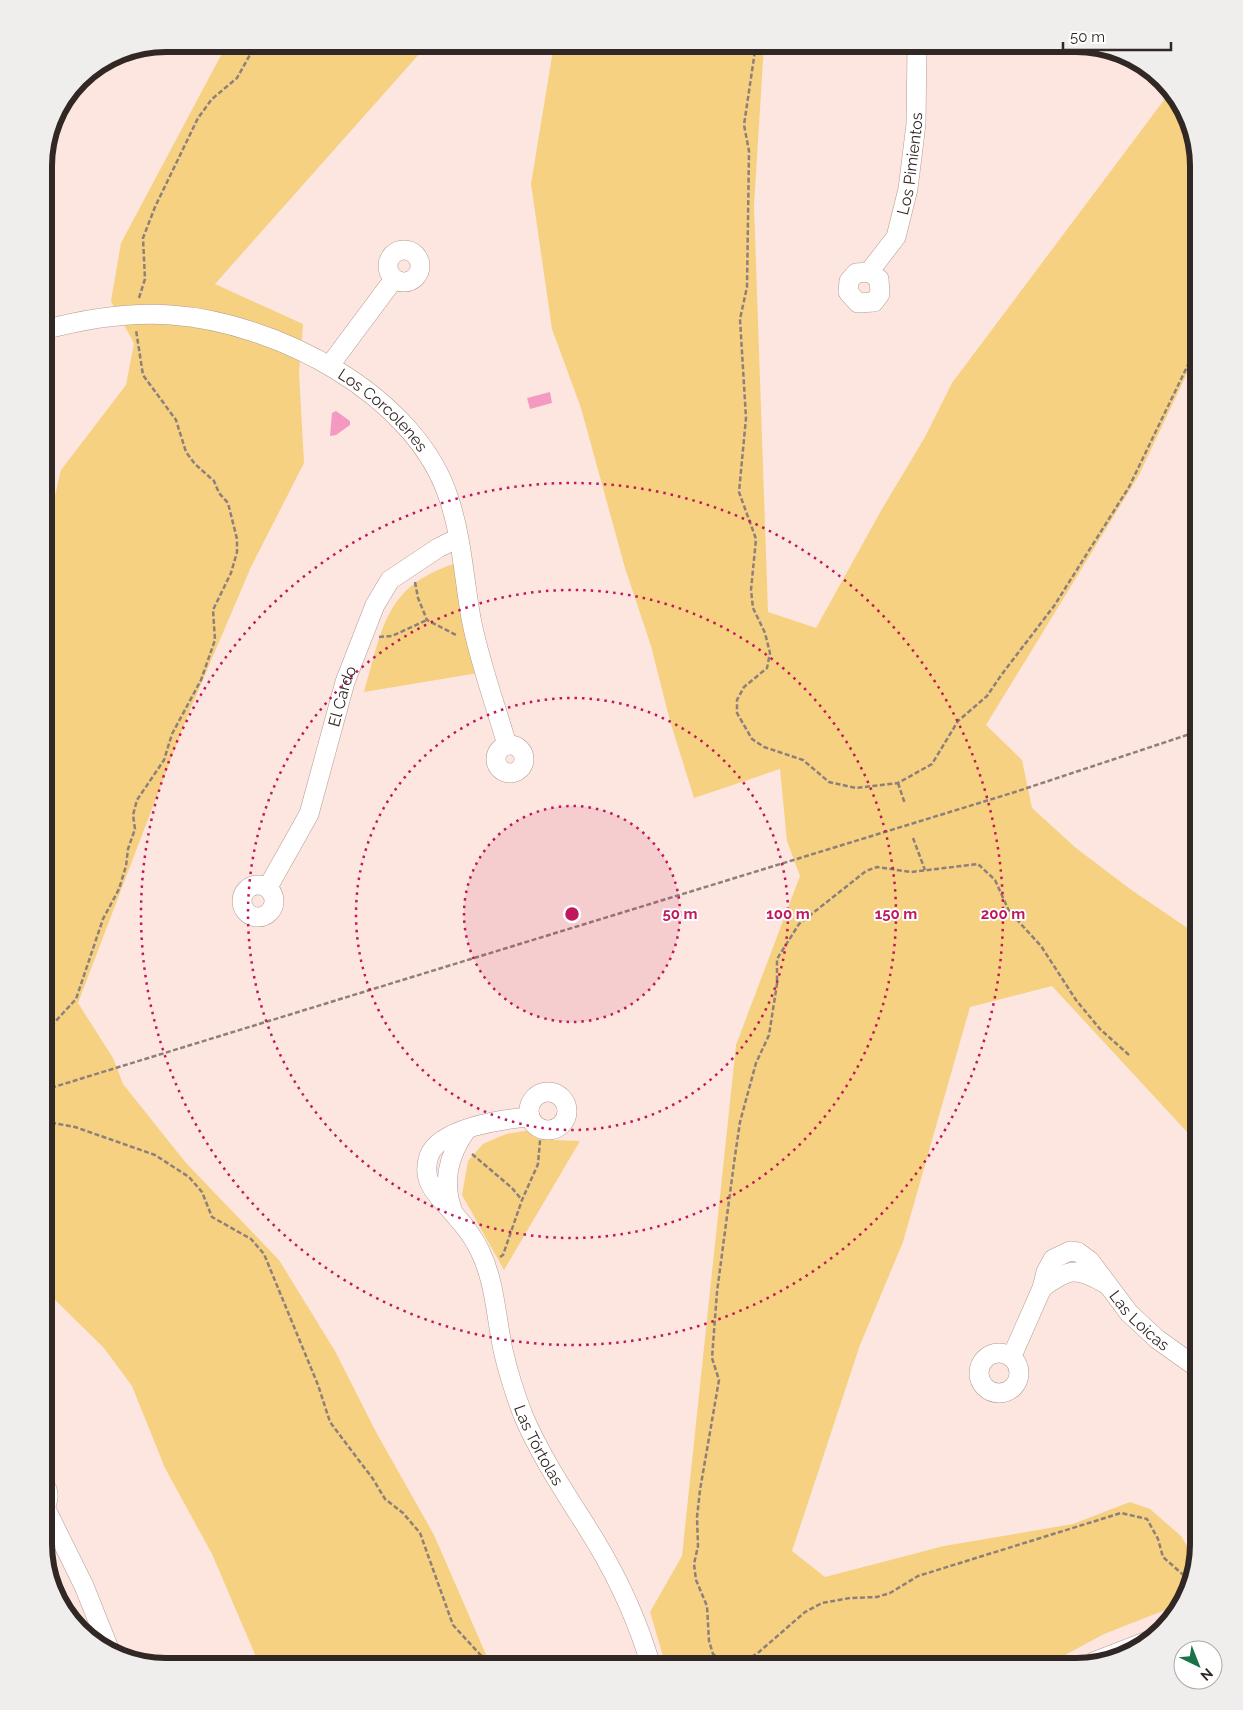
<svg xmlns="http://www.w3.org/2000/svg" width="1243" height="1710" font-family="Raleway,sans-serif">
<rect width="100%" height="100%" fill="#fde6df"/>
<!-- green -->
<path fill="#f5d181" d="M227 44H428L215 284 303 324 299 372 304 463 251 567 187 717 78 1003 113 1058 123 1084 186 1163 279 1260 335 1351 376 1432 434 1535 491 1666H260L212 1554 165 1468 132 1386 104 1348 44 1289V542L61 470 126 385 134 343 111 301 121 243Z
M554 44H764L754 206 768 612 816 628 882 509 925 437 952 383 1170 92 1183 105 1199 166V348L1139 475 986 725 1022 760 1032 808 1076 848 1130 889 1199 936V1145L1052 986 970 1007 903 1242 860 1345 792 1551 825 1577 944 1546 1073 1524 1130 1502 1150 1509 1181 1536 1195 1559 1183 1603 1104 1634 1045 1666H666L650 1612 682 1556 736 1045 800 876 787 841 780 769 694 798 670 721 651 646 625 568 581 408 552 329 531 184Z
M459 562 478 673 364 692C384 625 384 586 459 562Z
M530 1130 553 1140 580 1141 504 1270 462 1195 468 1161 483 1144 506 1134Z"/>
<!-- water -->
<path fill="#f49ac2" d="M550 392 552 403 530 409 527 398Z
M336 411 350 421V425L336 435 330 436 332 413Z"/>
<g fill="none" stroke-linecap="round" stroke-linejoin="round">
<defs>
<g id="minor">
<circle cx="404" cy="266" r="16"/>
<path id="s1" d="M869 272 879 279 880 294 874 302 858 303 848 292 849 281 856 273 869 272 896 237 908 189 916 124 917 44"/>
<path id="s2" d="M44 330C85 319 128 312 171 315 275 322 416 394 449 499 462 538 464 579 471 618 479 661 495 703 507 745"/>
<path d="M330 365 394 279"/>
<circle cx="510" cy="759" r="14"/>
<circle cx="258" cy="901" r="16"/>
<path id="s3" d="M268 887 309 814 345 682 375 605 390 580 438 548 458 538"/>
<circle cx="548" cy="1111" r="19"/>
<path id="s4" d="M530 1117C503 1119 439 1128 429 1156 420 1183 439 1196 454 1214 464 1225 474 1238 480 1251 495 1282 496 1317 503 1350 508 1372 515 1394 523 1415 542 1460 571 1501 596 1542 620 1582 638 1622 651 1666"/>
<path d="M453 1212C441 1182 449 1154 467 1129"/>
<path d="M1042 1288C1069 1268 1077 1267 1106 1284"/>
<circle cx="999" cy="1373" r="20"/>
<path id="s5" d="M1012 1356 1042 1288 1046 1272 1053 1259 1070 1251 1078 1252 1090 1261 1129 1313 1157 1339 1199 1369"/>
<path d="M45 1507 84 1586 110 1651"/>
<path d="M44 1508C49 1501 50 1492 44 1484"/>
<path d="M1093 1662 1147 1641"/>
</g>
</defs>
<!-- minor casing -->
<use href="#minor" stroke="#b49a91" stroke-width="20"/>
<!-- path -->
<path stroke="#8f7f7a" stroke-width="2.5" stroke-dasharray="5 2.5" stroke-linecap="butt" d="M756 44 744 125 749 151 747 287 740 319 746 418 739 492 756 539 751 590 753 608 765 633 770 653 767 668 744 687 737 700V713L752 739 764 747 803 760 829 782 856 788 898 783 932 764 958 721 987 696 1002 674 1054 606 1129 487 1199 342
M139 298 145 279 143 238 155 207 198 118 212 99 237 78 256 44
M415 582 418 598 427 620 458 636
M379 637 392 636 427 620
M898 783 905 804
M913 838 925 870
M44 1029 53 1024 76 999 103 919 119 889 126 866 128 849 135 829 133 815 137 800 164 760 172 734 201 680 215 640 213 610 231 573 237 552V539L228 503 219 493 214 481 195 464 186 452 176 420 143 375 136 330
M1129 1055 1100 1029 1076 1000 1041 946 1009 911 995 880 978 864 911 872 877 867 866 871 799 924 777 959V984L769 1035 756 1063 740 1122 734 1163 717 1292 712 1358 719 1380 700 1490 697 1517 698 1546 694 1564 696 1580 707 1606 709 1641 713 1654 722 1661 731 1663 744 1662 759 1652 805 1612 822 1603 850 1598 877 1597 890 1593 918 1576 1121 1513 1147 1519 1158 1539 1163 1557 1189 1580
M44 1090 1015 792 1199 731
M44 1126 53 1123 75 1127 155 1155 189 1177 202 1192 212 1217 251 1239 264 1254 318 1385 330 1422 373 1479 385 1499 403 1513 420 1533 453 1625 486 1661 488 1666
M472 1154 512 1188 522 1200
M500 1257 503 1255 522 1200 538 1164 541 1129"/>
<!-- minor -->
<use href="#minor" stroke="#fff" stroke-width="19"/>
</g>
<!-- distance rings -->
<circle cx="572" cy="914" r="108" fill="#c2185b" fill-opacity=".12"/>
<g fill="none" stroke="#c2185b" stroke-width="2.5" stroke-dasharray="2.5 5">
<circle cx="572" cy="914" r="108"/>
<circle cx="572" cy="914" r="216"/>
<circle cx="572" cy="914" r="324"/>
<circle cx="572" cy="914" r="431"/>
</g>
<g text-anchor="middle" stroke-width="4" stroke-linejoin="round" paint-order="stroke">
<!-- street labels -->
<g font-size="16" fill="#312724" stroke="#fff">
<text dy="6" stroke="none"><textPath href="#s1" startOffset="222">Los Pimientos</textPath></text>
<text dy="6" stroke="none"><textPath href="#s2" startOffset="366">Los Corcolenes</textPath></text>
<text dy="6" stroke="none"><textPath href="#s3" startOffset="206">El Cardo</textPath></text>
<text dy="6" stroke="none"><textPath href="#s5" startOffset="225">Las Loicas</textPath></text>
<text dy="6" stroke="none"><textPath href="#s4" startOffset="429">Las Tórtolas</textPath></text>
</g>
</g>
<!-- crop -->
<path d="M0 0H1243V1710H0ZM166 52H1076A114 114 0 0 1 1190 166V1544A114 114 0 0 1 1076 1658H166A114 114 0 0 1 52 1544V166A114 114 0 0 1 166 52Z" fill="#efeeed" fill-rule="evenodd"/>
<path fill="none" stroke="#312724" stroke-width="6" d="M166 52H1076A114 114 0 0 1 1190 166V1544A114 114 0 0 1 1076 1658H166A114 114 0 0 1 52 1544V166A114 114 0 0 1 166 52Z"/>
<circle cx="572" cy="914" r="8" fill="#c2185b" stroke="#fff" stroke-width="2.5"/>
<g font-size="15" text-anchor="middle" font-weight="bold" fill="#c2185b" stroke="#fff" stroke-width="4" stroke-linejoin="round" paint-order="stroke">
<text x="680" y="919">50 m</text>
<text x="788" y="919">100 m</text>
<text x="896" y="919">150 m</text>
<text x="1003" y="919">200 m</text>
</g>
<!-- north arrow -->
<g transform="translate(1198 1665) rotate(137)"><circle r="24" fill="#ffffff" stroke="#ada9a7"/>
<path d="M0-4L9 19L0 12L-9 19Z" fill="#197348"/>
<text y="-8" font-size="14" font-weight="bold" text-anchor="middle" fill="#312724">N</text>
</g>
<!-- scale -->
<path d="M1063 42v8h108v-8" fill="none" stroke="#312724" stroke-width="2.5"/>
<text x="1070" y="42" font-size="15" fill="#312724" stroke="#ffffff" stroke-width="4" paint-order="stroke">50 m</text>
</svg>
